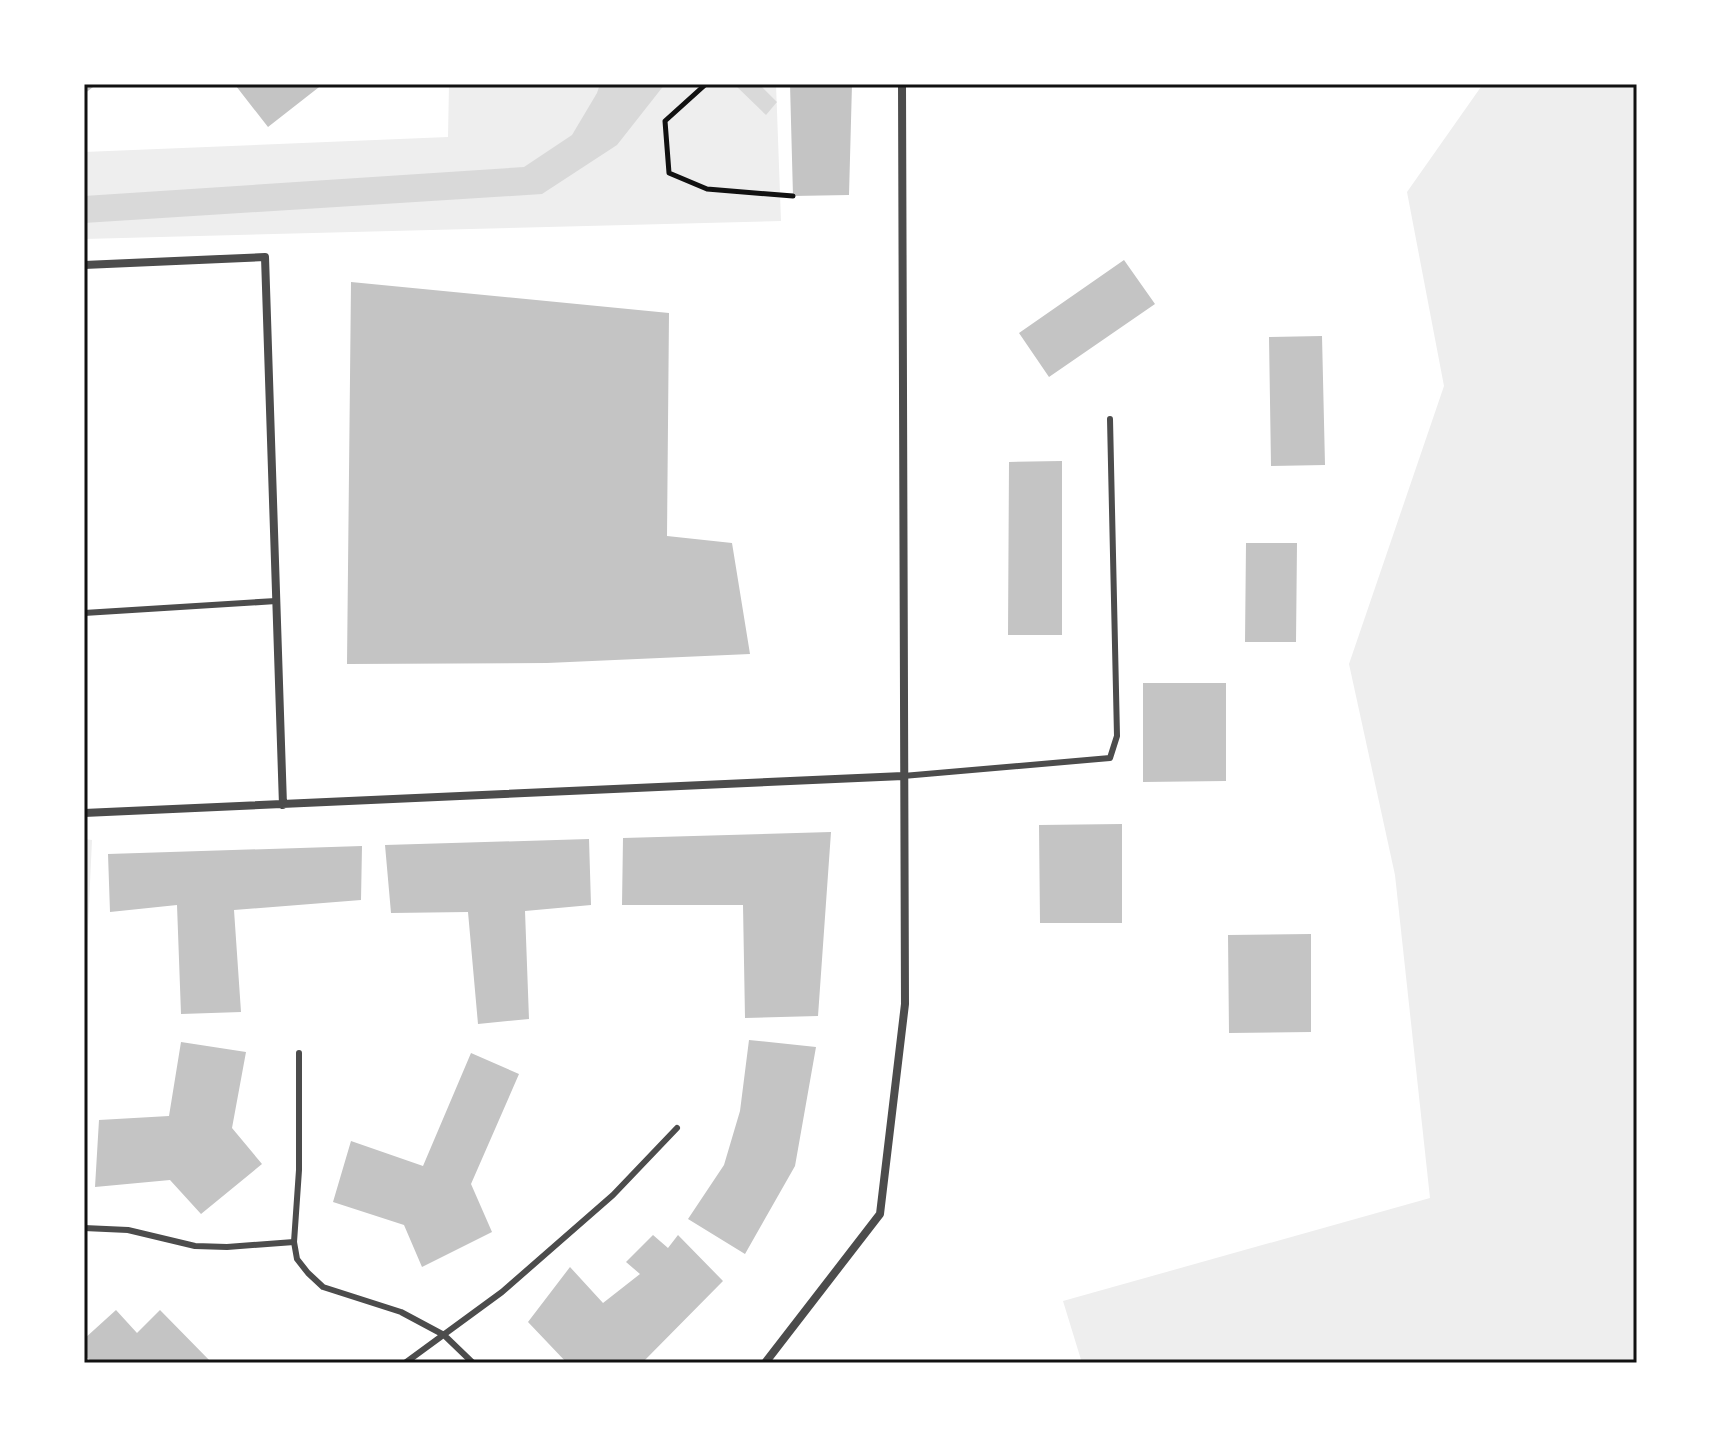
<svg xmlns="http://www.w3.org/2000/svg" width="1721" height="1447" font-family="'Fira Sans Condensed',sans-serif">
<rect width="100%" height="100%" fill="#fff"/>
<!-- green -->
<path fill="#eee" d="M449 84H776L781 221 84 239V152L448 137Z
M1483 84H1637V1363H1082L1063 1301 1430 1198 1395 875 1349 664 1444 386 1407 192Z
M84 839 92 840 84 1015Z"/>
<!-- water -->
<path fill="#d9d9d9" d="M600 84H665L617 145 542 194 84 223V196L524 167 572 135 597 93Z
M734 84H759L777 102 766 115Z"/>
<!-- building -->
<path fill="#c4c4c4" d="M84 84H97L84 94Z
M238 84H323L268 127 236 86Z
M790 84H852L849 195 793 196Z
M1124 260 1155 304 1049 377 1019 333Z
M351 282 669 313 667 536 732 543 750 654 547 663 347 664Z
M1322 336 1325 465 1271 466 1269 337Z
M1062 461V635H1008L1009 462Z
M1246 543H1297L1296 642H1245Z
M1143 683H1226V781L1143 782Z
M1122 824V923H1040L1039 825Z
M831 832 818 1016 745 1018 743 905H622L623 838Z
M589 839 591 905 525 911 529 1019 478 1024 468 912 391 913 385 845Z
M362 846 361 900 234 910 241 1012 181 1014 177 905 110 912 108 854Z
M1311 934V1032L1229 1033 1228 935Z
M749 1040 816 1047 795 1166 745 1254 688 1219 724 1165 740 1111Z
M181 1042 246 1052 232 1128 262 1164 201 1214 170 1180 95 1187 99 1120 169 1116Z
M471 1053 519 1074 471 1184 492 1232 422 1267 404 1225 333 1202 351 1141 423 1166Z
M653 1235 668 1248 678 1235 723 1281 642 1363H567L528 1322 570 1267 603 1303 640 1274 626 1262Z
M116 1310 137 1333 160 1310 212 1363H93L84 1355V1339Z"/>
<g fill="none" stroke-linecap="round" stroke-linejoin="round">
<!-- path -->
<path stroke="#111" stroke-width="5" d="M706 84 665 121 669 173 707 189 793 196"/>
<!-- service -->
<path stroke="#4c4c4c" stroke-width="6" d="M84 613 276 601
M903 776 1110 758 1117 736 1110 419
M299 1053V1170L294 1242 297 1259 308 1273 323 1287 401 1312 444 1335 473 1363
M84 1228 128 1230 195 1246 227 1247 294 1242
M405 1363 502 1292 613 1195 677 1128"/>
<!-- minor -->
<path stroke="#4c4c4c" stroke-width="8" d="M84 265 265 257 283 805
M84 813 903 776
M765 1363 880 1214 905 1004 902 84"/>
</g>
<!-- border -->
<rect width="1721" height="1447" fill="none" stroke="#ffffff" stroke-width="172"/>
<rect x="86" y="86" width="1549" height="1275" fill="none" stroke="#111" stroke-width="3"/>
</svg>
